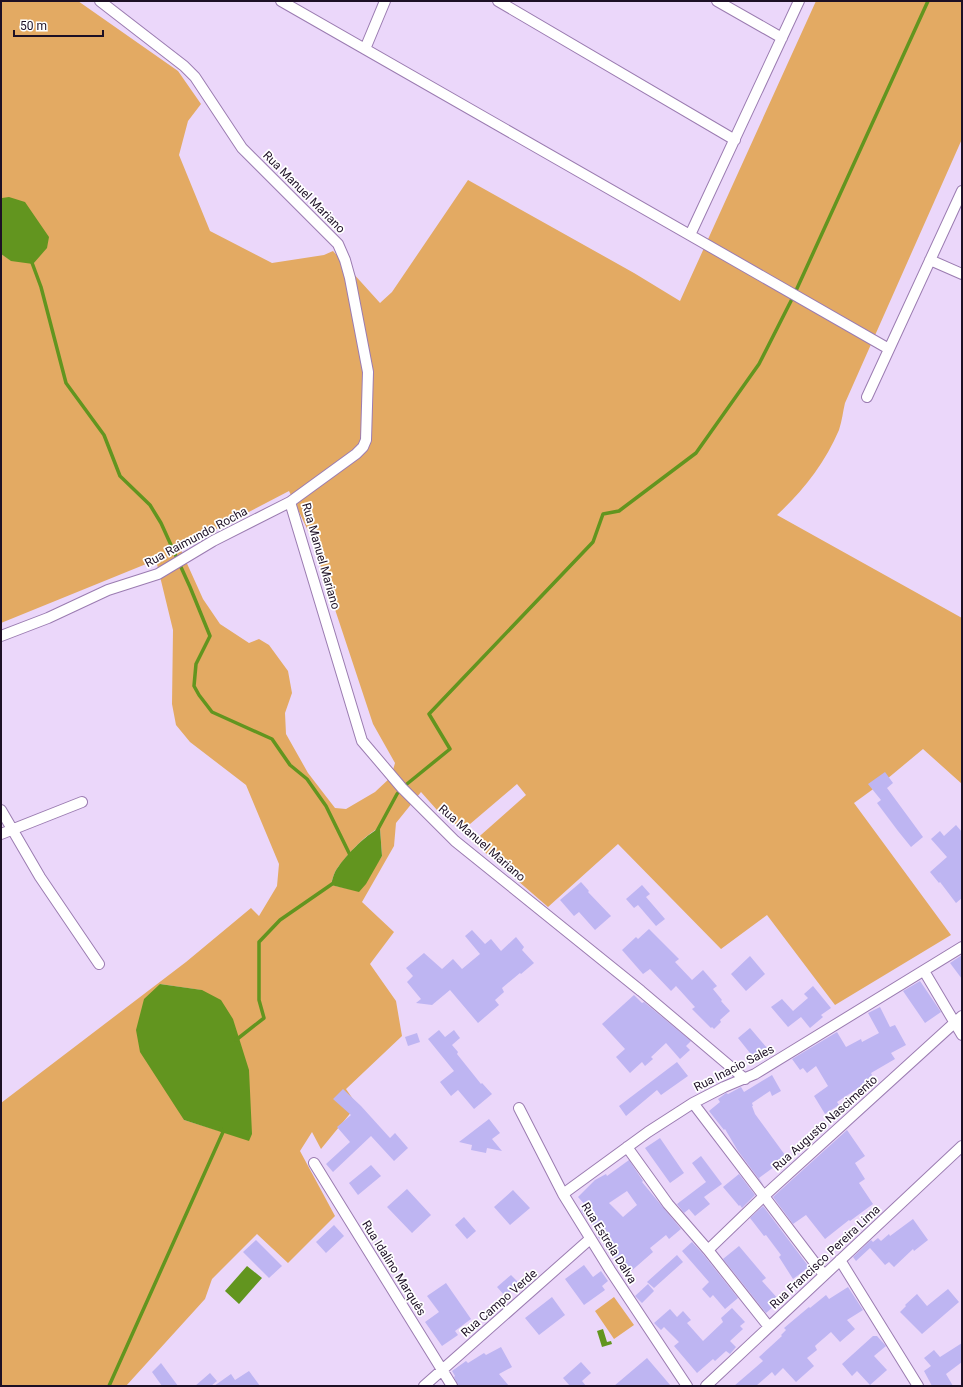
<svg xmlns="http://www.w3.org/2000/svg" width="963" height="1387" font-family="Roboto,sans-serif">
<rect width="100%" height="100%" fill="#ebd7fa"/>
<!-- green -->
<path fill="#e3aa63" fill-rule="evenodd" d="M1 1H78L178 71 201 104 188 121 179 155 210 231 272 263 324 255 333 251 380 303 392 292 468 180 634 273 680 301 816 1H962V139L845 403C843 411 842 421 839 430 825 463 803 491 777 515L962 618V784L923 749 887 779 854 803 951 935 835 1005 767 915 721 949 618 844 548 907 473 842 526 795 517 784 463 830 437 810 421 792 396 823 394 846 362 902 394 932 370 964 396 1001 402 1036 346 1089 357 1105 321 1149 312 1132 300 1151 335 1216 288 1263 257 1234 212 1279 205 1299 126 1386H1V1103L186 962 251 908 259 916 277 886 279 864 246 785 190 742 176 725 172 704 173 630 156 560 1 623V254L12 261 1 199ZM289 491 311 537 373 724 395 763 391 777 375 792 346 809 335 808 308 773 286 734 285 713 292 693 288 671 269 645 259 639 249 643 220 624 203 599 180 548ZM380 828 382 856 359 891 331 885C332 881 333 876 335 872 342 860 367 832 380 828ZM160 984 201 990 249 1140 184 1120Z
M614 1297 634 1325 614 1339 595 1311Z"/>
<!-- water -->
<path fill="#62951f" d="M9 197 25 202 49 237 47 248 33 264 11 261 1 254V199L2 198Z
M380 828 382 856 366 884 359 892 331 885C332 881 333 876 335 872 343 858 365 835 380 828Z
M160 984 202 990 221 1000 233 1019 249 1070 252 1134 249 1141 184 1120 140 1052 136 1030 144 999Z
M247 1266 262 1278 239 1304 225 1291Z
M603 1329 607 1342 611 1341 612 1344 602 1347 597 1331Z"/>
<g fill="none" stroke-linecap="round" stroke-linejoin="round">
<!-- stream -->
<path stroke="#62951f" stroke-width="3.5" d="M31 260 41 287 66 383 104 435 120 476 150 505 161 523 190 587 210 636 196 664 194 686 199 695 212 712 272 739 290 765 307 779 326 806 351 857
M377 831 397 794 402 788 450 749 429 714 593 542 603 514 619 511 696 453 759 364 794 295 928 1
M236 1040 264 1018 259 1000V942L280 920 335 882
M109 1386 223 1132 221 1129"/>
</g>
<!-- building -->
<path fill="#beb5f2" fill-rule="evenodd" d="M885 772 893 783 887 788 923 837 911 847 898 831 877 803 881 800 868 784Z
M956 825 962 832V898L956 903 940 882 939 883 930 872 947 857 931 839 940 831 944 836Z
M581 882 589 891 588 892 611 916 595 930 579 912 574 916 560 900Z
M642 885 650 894 646 897 665 919 656 926 638 905 634 908 626 899Z
M649 929 679 959 675 962 692 980 703 970 717 986 713 989 722 1000 721 1001 730 1011 720 1020 721 1022 714 1029 712 1027 711 1028 692 1009 695 1007 676 986 671 991 650 969 643 974 622 950 636 937 638 939Z
M472 930 485 944 491 939 501 951 516 937 524 947 522 950 534 963 521 974 520 973 502 988 504 992 495 1000 499 1005 478 1023 450 990 432 1005 416 1003 421 999 407 982 413 976 406 968 424 953 442 969 453 959 462 969 480 954 465 936Z
M962 955V979L950 963Z
M750 956 765 974 746 991 731 974Z
M920 981 941 1012 925 1023 903 991Z
M813 986 831 1008 821 1015 823 1017 810 1028 801 1017 788 1027 771 1007 782 999 793 1011 808 998 804 994Z
M634 995 642 1003 644 1002 691 1041 686 1046 690 1050 680 1059 666 1043 651 1057 653 1059 645 1066 642 1062 630 1073 616 1057 625 1049 602 1024Z
M880 1007 890 1027 895 1025 906 1045 891 1053 895 1059 871 1073 872 1075 868 1079 869 1081 837 1102 839 1105 825 1114 814 1096 828 1086 816 1066 807 1073 803 1068 800 1070 792 1059 837 1032 846 1047 861 1039 862 1042 879 1033 868 1013Z
M750 1028 767 1048 754 1058 738 1038Z
M439 1030 445 1037 454 1030 460 1038 452 1045 458 1052 457 1054 481 1084 482 1083 492 1094 474 1109 458 1090 451 1096 440 1082 454 1071 428 1039Z
M417 1033 420 1042 408 1046 405 1037Z
M677 1062 688 1076 661 1095 657 1090 626 1116 619 1106Z
M772 1075 781 1091 772 1096 770 1091 752 1103 753 1106H752L755 1114 785 1155V1159L759 1178 764 1186 738 1151 725 1129 724 1130 709 1111 720 1102 718 1099 726 1093 728 1094 741 1087 744 1092Z
M343 1089 361 1106 390 1138 395 1133 408 1148 394 1161 371 1136 333 1172 326 1164 350 1142 337 1127 351 1115 333 1099Z
M489 1119 500 1133 492 1139 502 1151 487 1148 486 1153 471 1150 472 1145 459 1142Z
M847 1130 865 1156 855 1163 865 1179 859 1183 873 1204 850 1221 849 1220 825 1239 806 1215 793 1224 773 1197Z
M660 1138 684 1173 670 1183 645 1148Z
M701 1156 722 1184 704 1197 710 1204 695 1216 689 1209 684 1213 677 1204 706 1182 692 1163Z
M629 1160 643 1181 642 1182 681 1229 669 1239 666 1235 650 1248 653 1252 629 1273 622 1265 621 1266 606 1249 608 1248 598 1237 601 1234 581 1211 586 1206 578 1197 595 1180 606 1174 607 1176ZM627 1191 637 1205 623 1217 609 1203Z
M371 1165 381 1176 358 1195 349 1183Z
M739 1174 755 1195 742 1208 740 1205 739 1206 723 1187Z
M407 1189 431 1215 412 1233 387 1207Z
M513 1190 530 1208 510 1225 494 1207Z
M763 1206 809 1267 793 1279 779 1257 781 1255 766 1235 764 1236 750 1218Z
M464 1217 476 1231 467 1239 455 1225Z
M913 1219 928 1240 914 1251 913 1249 894 1267 889 1262 885 1265 870 1248 856 1261 853 1257 871 1240 873 1242 878 1238 881 1241 889 1234 890 1236Z
M334 1225 344 1236 326 1253 316 1242Z
M256 1240 282 1266 269 1278 243 1252Z
M692 1242 703 1254 738 1298 725 1309 713 1295 710 1298 702 1289 709 1282 682 1251Z
M739 1246 766 1278 762 1281 780 1301 766 1313 723 1259Z
M677 1255 683 1262 654 1288 647 1282Z
M584 1265 593 1277 601 1271 608 1281 602 1286 605 1290 584 1305 565 1279Z
M511 1275 520 1284 505 1296 497 1287Z
M446 1283 471 1319 455 1331 458 1335 442 1346 425 1322 439 1312 427 1296Z
M648 1284 654 1291 642 1303 635 1296Z
M848 1287 863 1310 847 1320 855 1329 840 1342 831 1332 816 1345 815 1346 817 1350 807 1358 814 1366 796 1382 783 1368 775 1376 772 1372 756 1386H734L763 1361 759 1357 782 1336 781 1335 786 1330 784 1328 809 1307 810 1308 826 1295 829 1299Z
M948 1289 959 1302 922 1334 900 1312 906 1306 905 1305 917 1294 927 1306Z
M552 1297 565 1315 539 1335 525 1318Z
M732 1308 745 1322 740 1326 743 1329 730 1341 736 1347 730 1354 726 1351 715 1361 713 1359 697 1373 674 1346 679 1342 664 1327 661 1330 654 1323 670 1309 677 1317 683 1311 691 1320 687 1323 703 1341 723 1322 721 1318Z
M873 1336H877L886 1346 874 1356 887 1370 870 1385 857 1371 852 1376 842 1364Z
M962 1343V1362L946 1374 953 1386H932L924 1371 931 1366 924 1358 934 1350 940 1357Z
M501 1347 512 1367 499 1374 509 1386H458L454 1377 455 1376 452 1371 466 1361 468 1363 484 1353 486 1355Z
M647 1358 671 1386H614Z
M581 1362 591 1373 582 1381 586 1386H570L563 1378Z
M161 1363 178 1386H162L152 1372Z
M249 1371 260 1386H214L231 1374 235 1380Z
M210 1373 217 1381 211 1386H195Z"/>
<g fill="none" stroke-linecap="round" stroke-linejoin="round">
<defs>
<path id="street" d="M100 1 184 66 195 77 242 148 338 244 345 260 350 278 368 372 366 440 363 447 356 454 290 502 362 741 402 788 455 841 641 991 745 1079
M281 1 889 349
M498 1 735 140
M717 1 782 38
M365 49 385 1
M690 235 799 1
M930 260 962 274
M867 397 962 191
M1 636 48 618 108 590 158 574 213 541 290 502
M1 810 40 877 99 964
M1 834 82 802
M924 971 962 1035
M693 1103 824 1275
M519 1108 563 1194 610 1270 687 1386
M627 1147 668 1204 708 1250 769 1327
M314 1163 452 1386
M563 1194 648 1132 693 1103 724 1087 755 1074 962 947
M708 1250 764 1196 962 1016
M840 1260 918 1386
M424 1386 590 1239
M706 1386 962 1146"/>
</defs>
<!-- street casing -->
<use href="#street" stroke="#9b7cb1" stroke-width="12"/>
<!-- street -->
<use href="#street" stroke="#fff" stroke-width="10"/>
</g>
<g text-anchor="middle" stroke-width="3.5" stroke-linejoin="round" paint-order="stroke">
<!-- street labels -->
<g font-size="12" fill="#1d1025" stroke="#fff">
<text transform="translate(304 192) rotate(45)" y="4">Rua Manuel Mariano</text>
<text transform="translate(196 537) rotate(-28)" y="4">Rua Raimundo Rocha</text>
<text transform="translate(321 556) rotate(74)" y="4">Rua Manuel Mariano</text>
<text transform="translate(482 843) rotate(41)" y="4">Rua Manuel Mariano</text>
<text transform="translate(734 1068) rotate(-27)" y="4">Rua Inacio Sales</text>
<text transform="translate(825 1123) rotate(-42)" y="4">Rua Augusto Nascimento</text>
<text transform="translate(609 1243) rotate(58)" y="4">Rua Estrela Dalva</text>
<text transform="translate(825 1257) rotate(-43)" y="4">Rua Francisco Pereira Lima</text>
<text transform="translate(394 1268) rotate(58)" y="4">Rua Idalino Marquês</text>
<text transform="translate(499 1303) rotate(-41)" y="4">Rua Campo Verde</text>
</g>
</g>
<!-- border -->
<rect width="963" height="1387" fill="none" stroke="#1d1025" stroke-width="4"/>
<!-- scale -->
<path d="M14 30v6h89v-6" fill="none" stroke="#1d1025" stroke-width="2"/>
<text x="20" y="30" font-size="12" fill="#1d1025" stroke="#ffffff" stroke-width="3" paint-order="stroke">50 m</text>
</svg>
